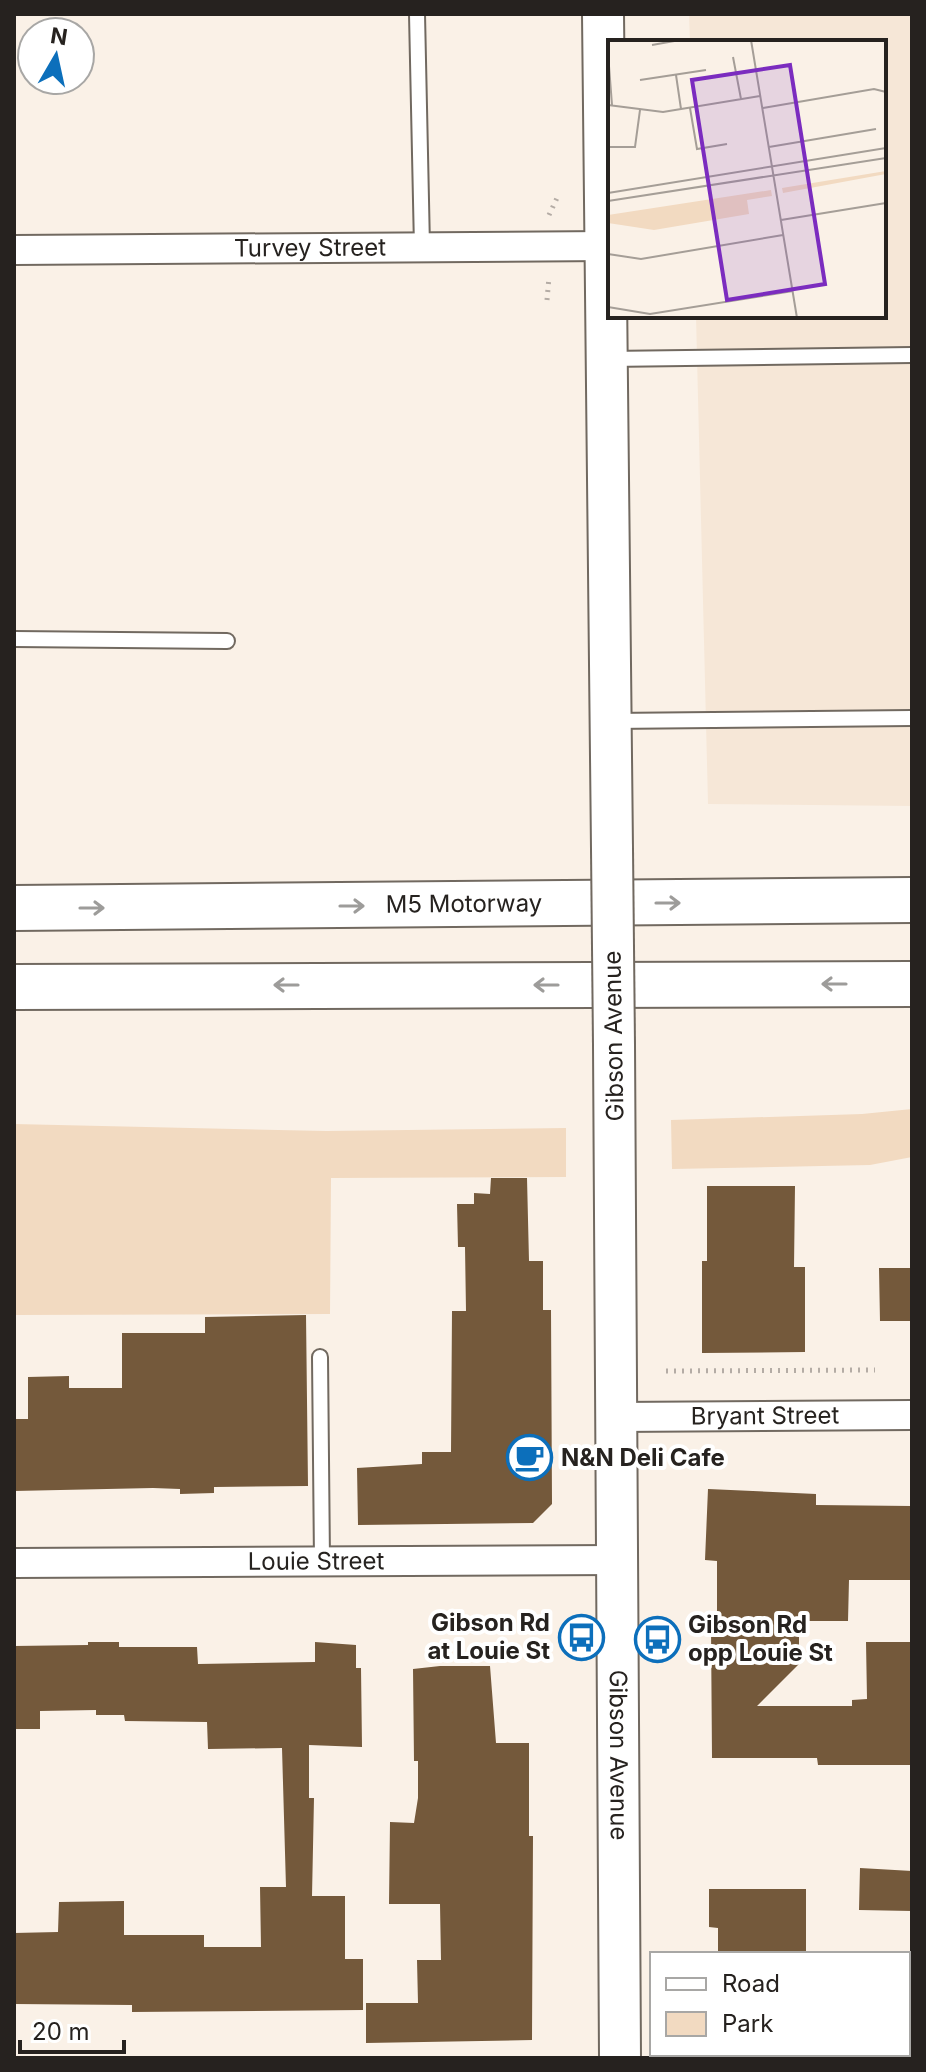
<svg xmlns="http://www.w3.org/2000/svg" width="926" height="2072" font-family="Inter,sans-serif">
<rect width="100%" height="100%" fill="#faf1e7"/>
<!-- built -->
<path fill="#f6e7d7" d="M689 14H912V806L708 804 696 316H884V42H690Z"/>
<!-- green -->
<path fill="#f2dac1" d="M912 1109V1157L870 1165 672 1169 671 1120 862 1114Z
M14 1124 326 1131 566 1128V1177L331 1178 330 1314 14 1315Z"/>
<!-- building -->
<path fill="#74593b" d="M491 1178H527L529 1261H543V1310H551L552 1504 533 1523 358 1525 357 1468 422 1464V1452H451L452 1311H466L465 1247H458L457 1204H474V1193L490 1194Z
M707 1186H795L794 1267H805V1352L702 1353V1261H707Z
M879 1268H912V1321H880Z
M306 1315 308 1486 214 1487V1493L180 1494V1489L153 1488 14 1491V1419H28V1377L69 1376V1388H122V1333H205V1317Z
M708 1489 816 1494V1505L911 1506 910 1580H849L848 1621H799V1664L757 1706H852V1700L867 1699 866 1642H912V1765H818L817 1758H712L711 1627 717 1626V1561L705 1560Z
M88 1642H119V1647H197L198 1664 315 1662V1642L356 1645V1668H361L362 1747 309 1745V1798H314L312 1896H345V1959H363V2010L132 2012V2005L14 2004V1933L58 1932 59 1902 124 1901V1935H204V1947H261L260 1887H286L282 1748 208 1749 207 1722 125 1721 124 1715H96V1710L40 1711V1729H14V1646L88 1645Z
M440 1666H490L496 1743H529V1836H533L532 2040 366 2043V2003H418L417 1960H441L440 1904H389L390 1822 414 1823 418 1798V1761H414L413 1669Z
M860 1868 912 1871V1911L859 1910Z
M709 1889H806V1954H718V1928L709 1927Z"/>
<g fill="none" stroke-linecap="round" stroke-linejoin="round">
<defs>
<path id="lane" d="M417 14 422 247
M608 359 912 355
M14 639 227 641
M611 721 912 718
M320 1357 322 1561"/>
<g id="street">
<path id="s1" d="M14 250 607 246"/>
<path id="s2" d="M617 1417 912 1415"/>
<path id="s3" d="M14 1563 618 1560"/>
</g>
<g id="secondary">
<path d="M603 14 612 849"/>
<path id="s4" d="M614 1045 620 2058"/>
</g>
<g id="highway">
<path id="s5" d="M14 908 912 900"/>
<path d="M14 987 912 984"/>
</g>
</defs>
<!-- lane casing -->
<use href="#lane" stroke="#716960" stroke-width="18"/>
<!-- street casing -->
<use href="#street" stroke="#716960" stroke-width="32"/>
<!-- secondary casing -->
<use href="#secondary" stroke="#716960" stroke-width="44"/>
<!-- highway casing -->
<use href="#highway" stroke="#716960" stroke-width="48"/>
<!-- path -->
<path stroke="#b4aca5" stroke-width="5" stroke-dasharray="2 6" stroke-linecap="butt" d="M549 215 557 198
M547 300 549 277
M666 1371 875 1370"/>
<!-- lane -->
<use href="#lane" stroke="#fff" stroke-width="14"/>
<!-- street -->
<use href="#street" stroke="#fff" stroke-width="28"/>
<!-- secondary -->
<use href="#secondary" stroke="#fff" stroke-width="40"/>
<!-- highway -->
<use href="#highway" stroke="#fff" stroke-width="44"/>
<defs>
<path id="secondary-bridge" d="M612 849 614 1045"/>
</defs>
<!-- secondary-bridge casing -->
<use href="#secondary-bridge" stroke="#716960" stroke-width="44" stroke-linecap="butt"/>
<!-- secondary-bridge -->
<use href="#secondary-bridge" stroke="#fff" stroke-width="40"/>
</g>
<!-- one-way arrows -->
<defs><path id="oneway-shaft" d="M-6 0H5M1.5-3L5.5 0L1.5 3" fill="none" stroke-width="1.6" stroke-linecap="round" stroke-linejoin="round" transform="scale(2)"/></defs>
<g stroke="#9d9c9a">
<use href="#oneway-shaft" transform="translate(668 903)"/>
<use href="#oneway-shaft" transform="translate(352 906)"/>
<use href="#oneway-shaft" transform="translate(92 908)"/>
<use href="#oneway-shaft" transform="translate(834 984) rotate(180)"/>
<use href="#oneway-shaft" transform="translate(286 985) rotate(180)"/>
<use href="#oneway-shaft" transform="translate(546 985) rotate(180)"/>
</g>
<!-- icons -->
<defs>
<symbol id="cafe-ring" viewBox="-11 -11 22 22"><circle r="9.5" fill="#fff" stroke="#0c6fbb" stroke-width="1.5"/><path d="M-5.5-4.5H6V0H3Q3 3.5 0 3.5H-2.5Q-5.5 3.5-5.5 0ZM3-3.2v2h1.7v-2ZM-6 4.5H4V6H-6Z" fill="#0c6fbb"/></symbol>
<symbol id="bus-ring" viewBox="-11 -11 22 22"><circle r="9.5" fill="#fff" stroke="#0c6fbb" stroke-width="1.5"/><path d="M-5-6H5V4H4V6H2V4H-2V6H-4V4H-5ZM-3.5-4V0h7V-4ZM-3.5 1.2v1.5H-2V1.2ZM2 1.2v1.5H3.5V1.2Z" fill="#0c6fbb"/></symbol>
</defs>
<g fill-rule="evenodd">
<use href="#cafe-ring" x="504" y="1432" width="51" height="51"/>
<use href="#bus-ring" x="556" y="1612" width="51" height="51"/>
<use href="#bus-ring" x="632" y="1614" width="51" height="51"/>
</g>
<g text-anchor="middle" stroke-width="8" stroke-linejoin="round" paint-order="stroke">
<!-- street labels -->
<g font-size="24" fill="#26221f" stroke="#fff">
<text dy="8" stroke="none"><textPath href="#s1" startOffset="296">Turvey Street</textPath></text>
<text dy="8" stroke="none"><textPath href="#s5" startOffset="450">M5 Motorway</textPath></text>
<text transform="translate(614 1036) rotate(-91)" y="8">Gibson Avenue</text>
<text dy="8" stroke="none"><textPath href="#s2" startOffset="148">Bryant Street</textPath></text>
<text dy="8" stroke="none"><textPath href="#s3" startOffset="302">Louie Street</textPath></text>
<text dy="8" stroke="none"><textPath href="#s4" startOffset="710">Gibson Avenue</textPath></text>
</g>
<!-- poi labels -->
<g font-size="24" font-weight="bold" fill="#26221f" stroke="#fff" text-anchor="start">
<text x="561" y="1466">N&amp;N Deli Cafe</text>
<text x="550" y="1631" text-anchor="end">Gibson Rd<tspan x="550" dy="28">at Louie St</tspan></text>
<text x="688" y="1633">Gibson Rd<tspan x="688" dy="28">opp Louie St</tspan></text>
</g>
</g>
<!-- overview -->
<g transform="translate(608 40)">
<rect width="278" height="278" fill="#faf1e7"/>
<path d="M278 131V134L175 153 174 148ZM163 150 164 156 139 160 141 174 46 190 0 183V175Z" fill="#f2dac1"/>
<path fill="none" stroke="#a59e97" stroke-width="2" d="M143 0 189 278M44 5 72 0M0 13 4 65M125 17 133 59M68 35 73 69M32 40 98 30M0 65 55 72 152 56M82 68 89 109 119 104M155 68 266 49 278 52M0 107H27L32 70M161 107 268 89M0 153 278 108M0 161 278 118M173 180 278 163M0 214 33 219 175 195M0 267 42 274 185 251"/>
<path fill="#7b2cbf" fill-opacity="0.15" stroke="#7b2cbf" stroke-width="4" d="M182 25 217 244 119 260 84 40Z"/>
<rect width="278" height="278" fill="none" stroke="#26221f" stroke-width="4"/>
</g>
<!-- border -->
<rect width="926" height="2072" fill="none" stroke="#26221f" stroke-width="32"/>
<!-- legend -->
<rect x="650" y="1952" width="260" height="104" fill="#ffffff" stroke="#a8a7a5" stroke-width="2"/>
<rect x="666" y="1978" width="40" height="12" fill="#ffffff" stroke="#a8a7a5" stroke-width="2"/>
<text x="722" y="1992" font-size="24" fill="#26221f">Road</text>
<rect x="666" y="2012" width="40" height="24" fill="#f2dac1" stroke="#a8a7a5" stroke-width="2"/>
<text x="722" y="2032" font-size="24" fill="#26221f">Park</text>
<!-- north arrow -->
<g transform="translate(56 56) rotate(9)"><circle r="38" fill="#ffffff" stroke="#a8a7a5" stroke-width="2"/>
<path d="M0-6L14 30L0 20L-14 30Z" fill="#0c6fbb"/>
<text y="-12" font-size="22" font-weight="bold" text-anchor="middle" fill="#26221f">N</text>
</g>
<!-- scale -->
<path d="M20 2040v12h104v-12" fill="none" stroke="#26221f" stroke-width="4"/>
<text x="32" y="2040" font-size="24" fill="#26221f" stroke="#ffffff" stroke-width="6" paint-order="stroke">20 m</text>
</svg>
